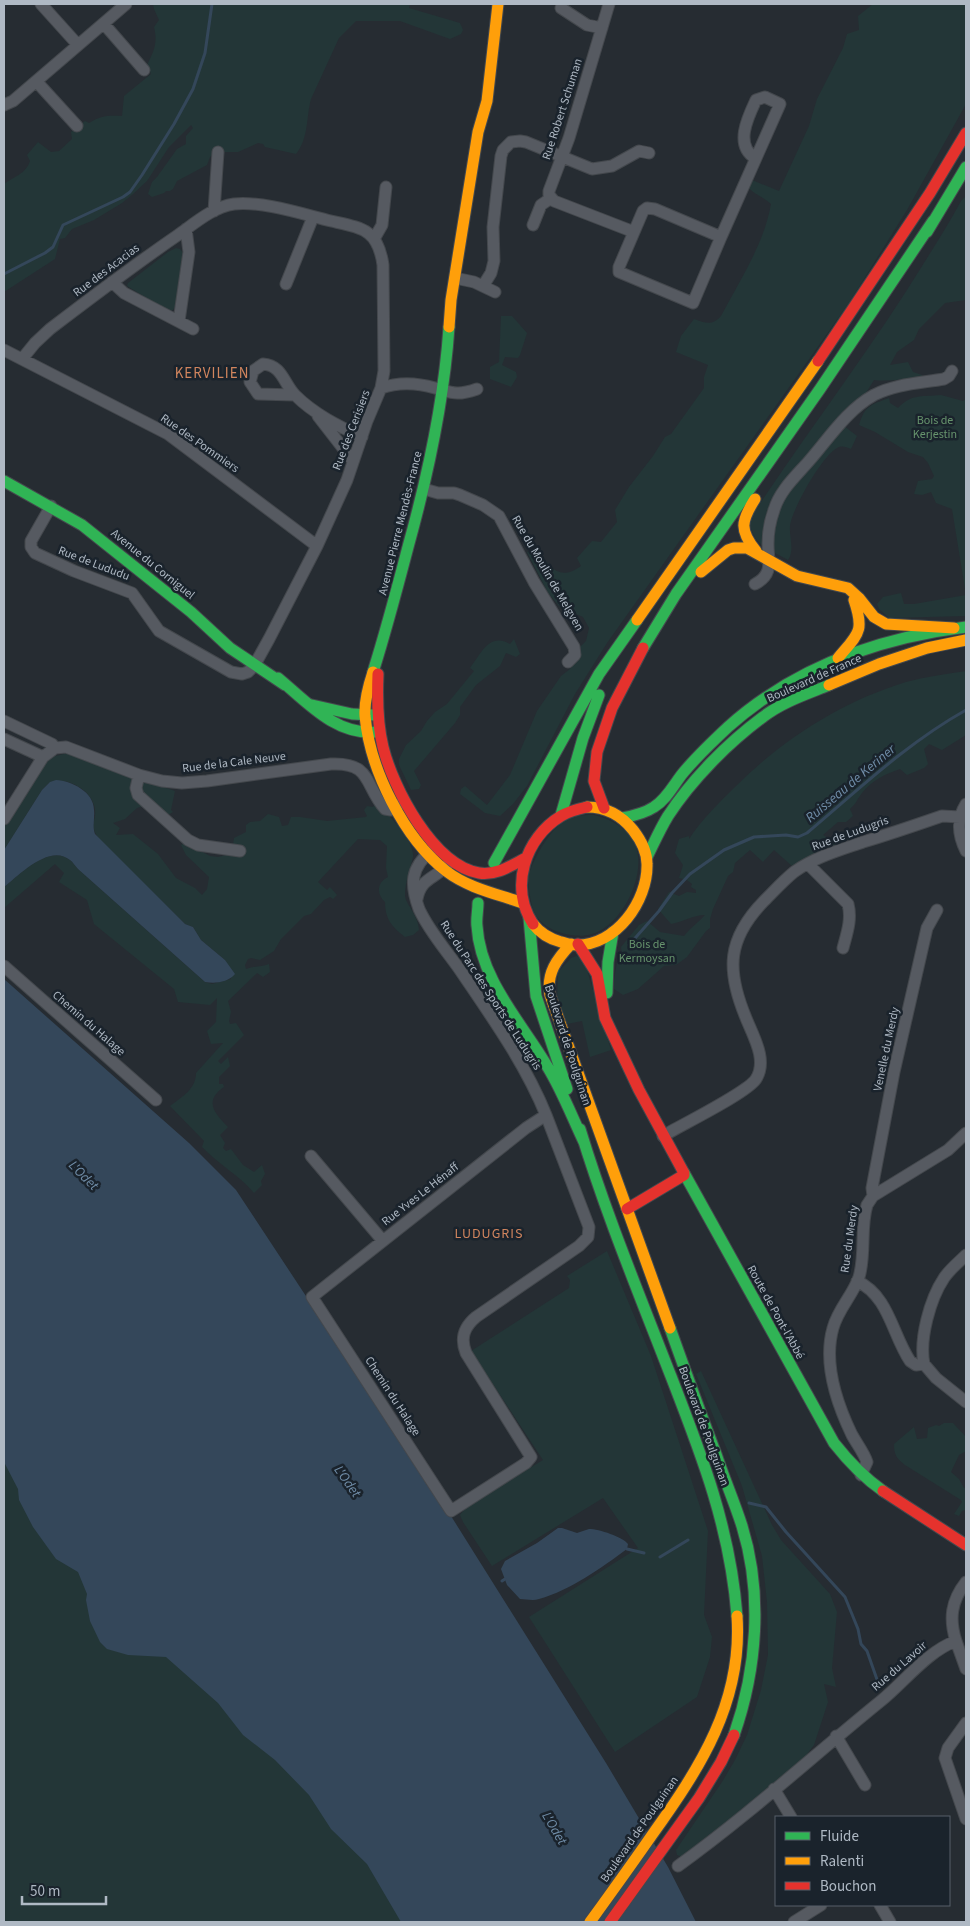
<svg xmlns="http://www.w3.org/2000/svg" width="970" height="1926" font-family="'Source Sans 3',sans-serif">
<rect width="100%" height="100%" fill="#262c32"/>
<!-- green -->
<path fill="#233637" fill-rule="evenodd" d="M153 4H410L409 8 460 23 463 30 461 34 450 39 400 21H356L339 38 311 99C306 117 309 138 296 154L265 147 263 144 258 143 238 152H216L210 157 207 165 177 181 173 189 170 191H166L164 193 152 197 148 194 152 182 157 177 177 149 186 144V136L193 128 191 125 169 147 147 181 133 194 122 203 94 220 72 229 65 238 60 239 55 259 4 292V184C13 177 26 174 30 161L27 155 38 142 51 152 59 151 72 139 71 132 85 121 89 123C100 116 108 115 122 116L124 96 151 74 147 65C154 51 158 43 154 27L159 20 154 9Z
M873 4H966V104L907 210 849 303 607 643 575 694 527 786 513 804 500 816 485 813 460 794 461 789 465 786 487 805 510 775 537 711 561 676 570 669 580 647 586 641 589 628 583 617 560 607 548 593 527 552 538 550C550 567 559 582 581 566L577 558 592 541 601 542 617 522 615 510 629 487 653 456 665 437 671 434 704 388V377L708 365 676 352 681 336 694 319C706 323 712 326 721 316 740 280 764 244 771 204 764 197 753 194 748 187L752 180 779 191 809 126 817 99 843 48 847 34 859 30 858 16Z
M966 196V300L945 303 919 329 914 340 897 352 890 365 908 362 913 372 922 375 923 378C906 378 889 382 874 380L864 396 839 422 857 436 851 449C846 447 842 445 837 448 822 456 792 509 790 526 789 537 795 550 788 560 766 548 753 545 749 520 806 433 870 351 924 263 937 242 950 222 961 201Z
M176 248 180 249 183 253 176 305 173 310 168 311 127 286 128 283 168 252Z
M501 316H512L527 333 520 355 518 358 505 357 502 365 516 372 517 377 511 387 490 379V367L499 362Z
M941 395 963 401 966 399V616L889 618 879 609 877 604 883 597 901 593 904 604H914L966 595 952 509 936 503 931 492 922 495 914 494 918 481 932 479 934 476 928 463 923 457 908 452 875 432 859 425C865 405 871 405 889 398L890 403 898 408C912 393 923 397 941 395Z
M514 639 520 654 516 657 506 653 500 666 476 685 460 707V715L455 723 414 771 421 785 419 789 411 790 399 765V759L406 745 421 731 427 721 435 712 447 704 474 671 470 668C481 654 489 632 510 644Z
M966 671V735L942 750 929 744 924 749 928 764 924 768 907 775 900 769C886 774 872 780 862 793 857 799 857 803 850 809L853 816 846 822H838L823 835 830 839 840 841 836 846 792 866 774 850 763 862 750 850 735 863 733 872 728 876 713 909 710 919V928L706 931 687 957 676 965 664 966 638 989 623 995 614 989V979L618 957 622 955 621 947 639 925 647 921 660 932 684 936C690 928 698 923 705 915 693 915 683 922 671 924L658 909 669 892 679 896 687 892 696 893V890L691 887 692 884 687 880 679 878 683 865 675 853 679 839 689 836V839C702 819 719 803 735 787 783 739 841 702 906 682 925 677 946 674 966 671ZM891 744C887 763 868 780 848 783Z
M68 753 175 791 171 810 173 812 168 815 152 803 137 808 125 819 113 823 120 828 116 835 133 834 158 854 176 878 195 888 202 895 207 889 209 877 186 855 181 845 185 843 210 856 218 857 238 852 233 845 234 838 246 832V825L250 822 260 821 268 814 279 817 282 826 288 825 291 817H300L327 821 366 817 367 816 364 810 367 806 373 807 376 804C388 813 415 841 413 857 410 870 405 882 405 895 405 904 418 914 419 930L413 935 405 937C392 927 385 919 385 902 376 894 377 882 388 877L386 868 387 846 380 840 358 839 318 882 327 890 330 887 337 895 333 899 330 897 324 900 311 914 304 916 281 939 274 951 260 960 251 958 248 959 245 965 246 969C253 966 261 967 269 964L270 972 263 977 257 973 228 1001 231 1012 229 1021 230 1024 236 1023 244 1035 218 1061 221 1064 228 1057 230 1066 219 1077V1084H223L224 1087C203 1101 215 1114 228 1127L220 1135 225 1143 223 1148 226 1151 231 1149 243 1165 254 1172 262 1165 265 1174 261 1181 262 1185 254 1193C239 1175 218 1164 202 1147L204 1141 170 1106C182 1097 196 1089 196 1073L223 1043 211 1044 207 1031 216 1022 217 998 210 1005 178 1002 174 989 94 924 87 900 59 882 64 873 55 864 4 908V887C19 875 50 843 70 860 73 862 75 866 78 869L205 982 212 984 231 979 225 960 201 940 193 927 185 924 101 842C86 822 99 822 94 805 89 789 67 777 51 782 48 783 45 787 42 790L4 850V827L42 765 47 758Z
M594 815C609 819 620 824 630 836 653 863 625 925 592 934 583 937 572 936 562 933 551 930 541 924 535 914 532 910 527 882 528 877 533 859 553 822 572 817 579 815 587 815 594 815Z
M577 956 584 960 611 1050 590 1057 582 1021 567 1024 557 1002 558 972 571 958Z
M4 1157 561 1922H4Z
M607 1251 651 1356 708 1531 704 1615 712 1637 710 1657 697 1697 615 1752 529 1617 638 1548 603 1498 492 1566 463 1522 460 1515 467 1506 543 1460 471 1351 569 1288 570 1280 567 1276Z
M701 1371 772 1525 781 1540 830 1594 837 1612 832 1668 836 1687 824 1684 828 1702 814 1745 804 1758 748 1806 682 1857 677 1855 676 1850 722 1782 735 1760 747 1735 761 1690 768 1655 767 1602 762 1556 742 1486 696 1374Z
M944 1423H953L966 1437V1451L959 1455 951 1472 959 1479 964 1488 966 1487V1510L962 1511 959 1516 954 1514 962 1502 961 1500 905 1465C896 1458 894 1454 894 1444L914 1427 917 1439 927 1438 928 1428 936 1425 939 1426Z"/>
<!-- water -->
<path fill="#34475a" d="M56 780C72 781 94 792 94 810 95 818 92 826 95 834L185 924 193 927 201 940 225 960 235 974C228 982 216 984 205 982L78 869C75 866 73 862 70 860 50 843 19 875 4 887V850L42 790 50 782Z
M4 979 189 1143 236 1190 451 1516 606 1763 668 1867 696 1922H401L367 1864 331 1829 309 1795 275 1760 243 1735 218 1703 166 1657 128 1655 107 1649 100 1642 90 1621 86 1600 87 1594 78 1572 56 1559 33 1527 19 1500 18 1489 4 1462Z
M558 1528H562L577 1533C581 1532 585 1530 589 1529 599 1529 623 1537 628 1544L627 1549C601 1568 571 1590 539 1599 533 1601 526 1599 520 1599L507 1585 501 1569 505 1561 537 1543Z"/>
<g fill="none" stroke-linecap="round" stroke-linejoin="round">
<!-- stream -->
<path stroke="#34475a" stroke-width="3" d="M4 274 45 253 53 247 63 225 123 197 130 192 142 175 174 124 193 89 205 53 212 4
M629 945 659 911 672 893 690 874 724 850 754 837 786 835 798 837 807 833C858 790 907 743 966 710
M749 1503 766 1507 786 1532 845 1597 858 1629 861 1644 867 1651 880 1688
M627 1549 644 1553
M660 1557 688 1540
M502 1581 505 1579"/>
<defs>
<path id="street" d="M41 4 78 45
M609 4 569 138 549 191V195L554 201 634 232
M561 8 587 25 602 28
M104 24 144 70
M36 81 77 126
M4 105 13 101 126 4
M647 208 655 209 721 237 693 303 619 272V267L643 211Z
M214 211 218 152
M533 225 541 205 551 198
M721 237 780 104 765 97 756 100C748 117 734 145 755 158
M374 239 382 225 386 187
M455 278 474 282 495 292
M112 282 124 293 193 329
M286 284 313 217
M483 286 491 273 494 261 493 227 501 156 503 150 511 142 520 141 526 142 592 169 612 166 639 151 649 153
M179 321 189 252 186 229
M4 350 168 434 317 546
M22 359 35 343 50 329C92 297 134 265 178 235 195 223 213 207 234 204 263 201 302 214 331 221 362 228 378 229 383 265L384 371 381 388 367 421 347 480 317 546 269 639 254 666 248 672 242 674 231 672 159 631 132 593 74 571 35 553 31 547V541L51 506
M381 388C398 382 418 383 435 388 453 393 457 396 477 389
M295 395 258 394 250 382 253 371 263 364C282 365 284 384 295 395 314 414 338 426 362 437
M318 416 353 461
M424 489 438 493H454L460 495 483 505 499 516 534 582 574 647 575 655 568 662
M755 584C774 574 768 561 768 544 768 532 770 521 774 510 780 490 796 476 809 461 829 438 847 410 874 395 895 384 921 383 944 379L949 376 952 371
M4 721 52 744 55 748
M4 739 43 757
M139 775 136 788 138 795 188 840 198 845 240 851
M966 804C956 820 958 835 966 851
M4 819 43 757 55 748 66 747 139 775 162 781 182 783 207 781 331 764C372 762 364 785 385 809L391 810 400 804
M432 850C410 868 410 884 419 909 429 931 446 950 460 970 491 1016 525 1063 546 1115L589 1227 588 1237 579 1246 476 1317C464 1327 460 1338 466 1353L531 1457 526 1463 451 1511 312 1297 526 1128 546 1115
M808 864 848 904C852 919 847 933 843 948
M417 899C421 877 436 879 448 864
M4 966 156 1100
M663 1136C681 1125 747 1093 756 1079 768 1060 753 1036 746 1018 726 970 727 939 764 901 774 891 783 881 794 872 815 857 840 850 863 842 890 834 916 825 942 816L960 817
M311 1156 383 1241
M873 1196 872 1188 894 1072 927 928 937 910
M857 1281C889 1296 892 1334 910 1361L916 1365 924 1364 936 1378 966 1402
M924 1364C919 1339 930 1299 944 1278 950 1269 959 1262 966 1255
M861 1475 867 1462C864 1453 857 1444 852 1435 837 1404 823 1363 833 1328 838 1309 853 1295 859 1277 866 1254 860 1228 867 1205L873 1196 948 1150 966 1133
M956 1641 966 1669
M966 1723 948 1748 945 1758 966 1819
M836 1736 865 1785
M774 1789 791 1817
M678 1866C749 1815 814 1755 882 1700 905 1681 928 1651 956 1641 949 1619 951 1601 966 1582
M880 1905 890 1922
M794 1922 821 1905"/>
<path id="fast" d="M927 232 966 167
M4 481 82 525 191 612 230 648 285 685
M643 648 676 594 820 389 933 221
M373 672C386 631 397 589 408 547 428 475 444 402 449 327
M278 678C307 702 335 735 375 732
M312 705 352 714 374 715
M561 815 583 738 599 695
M622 818C633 816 645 813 654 807 667 799 674 784 683 773 697 756 713 741 728 727 795 667 878 638 966 627
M647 857C654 843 660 829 668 816 692 779 728 743 763 717 782 702 807 694 829 685
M494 863 599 674 637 620
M478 903C478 911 476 919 477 926 480 979 521 1022 547 1066 562 1090 572 1117 584 1142
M529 918 536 996 567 1089
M607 993 608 962 613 932
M580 1129C604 1208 635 1284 665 1361 698 1446 730 1523 737 1616
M684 1173 834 1443C849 1462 863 1477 883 1491
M670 1328C685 1370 700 1412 716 1454 724 1478 734 1501 742 1526 763 1594 757 1669 734 1735"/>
<path id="slow" d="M449 327 451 300 478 132 487 101 498 4
M755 499C741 521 739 530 756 551
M701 572 728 550 734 548H747L797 576 848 588 859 598 874 617 886 624 954 628
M637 620 818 361
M838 658C858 634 865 632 854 600
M373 672C368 687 364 701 365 716 370 770 404 838 446 871 468 888 497 894 523 903
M829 685 879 664 927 648 966 640
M533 924C540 933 550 939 561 942 566 943 571 945 576 945 616 946 648 901 647 864 647 851 640 839 633 830 621 815 607 807 587 807
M571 944C557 959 546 973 550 995L670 1328
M590 1922C611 1893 632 1864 652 1835 700 1768 743 1702 737 1616"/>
<path id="jam" d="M818 361 930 193 966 133
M378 674C377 698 377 723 383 747 393 788 433 865 479 873 496 876 512 865 526 858
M604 808 594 781 597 752 612 708 643 648
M533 924C509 887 525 838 561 816 569 811 578 809 587 807
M578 944 597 974 605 1018 639 1090 684 1173
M627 1209 684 1175
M883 1491 966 1545
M610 1922 699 1798 721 1762 734 1735"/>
</defs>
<!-- street casing -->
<use href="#street" stroke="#44484d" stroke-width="13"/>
<!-- fast casing -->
<use href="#fast" stroke="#44484d" stroke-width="13"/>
<!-- slow casing -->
<use href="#slow" stroke="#44484d" stroke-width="13"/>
<!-- jam casing -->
<use href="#jam" stroke="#44484d" stroke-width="13"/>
<!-- street -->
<use href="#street" stroke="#565a61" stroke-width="11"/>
<!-- fast -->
<use href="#fast" stroke="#30b455" stroke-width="11"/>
<!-- slow -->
<use href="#slow" stroke="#ff9f0a" stroke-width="11"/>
<!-- jam -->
<use href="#jam" stroke="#e5322d" stroke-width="11"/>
</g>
<g text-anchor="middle" stroke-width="5" stroke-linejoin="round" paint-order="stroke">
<!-- street labels -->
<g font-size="12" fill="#afb9c4" stroke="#1a232c">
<text transform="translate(562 109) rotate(-72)" y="4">Rue Robert Schuman</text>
<text transform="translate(106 270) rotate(-37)" y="4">Rue des Acacias</text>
<text transform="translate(351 430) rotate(-69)" y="4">Rue des Cerisiers</text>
<text transform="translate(200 443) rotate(35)" y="4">Rue des Pommiers</text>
<text transform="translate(400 523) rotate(-76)" y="4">Avenue Pierre Mendès-France</text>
<text transform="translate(94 563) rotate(21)" y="4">Rue de Lududu</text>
<text transform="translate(153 564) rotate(39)" y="4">Avenue du Corniguel</text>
<text transform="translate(548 573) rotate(60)" y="4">Rue du Moulin de Melgven</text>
<text transform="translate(814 678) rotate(-24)" y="4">Boulevard de France</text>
<text transform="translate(234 762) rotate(-7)" y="4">Rue de la Cale Neuve</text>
<text transform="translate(850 833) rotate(-20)" y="4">Rue de Ludugris</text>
<text transform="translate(491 995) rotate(57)" y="4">Rue du Parc des Sports de Ludugris</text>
<text transform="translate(89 1023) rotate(41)" y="4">Chemin du Halage</text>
<text transform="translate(568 1045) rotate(72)" y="4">Boulevard de Poulguinan</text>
<text transform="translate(886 1049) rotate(-78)" y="4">Venelle du Merdy</text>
<text transform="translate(420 1194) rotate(-38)" y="4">Rue Yves Le Hénaff</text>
<text transform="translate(849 1239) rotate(-82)" y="4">Rue du Merdy</text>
<text transform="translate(776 1312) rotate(61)" y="4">Route de Pont-l'Abbé</text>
<text transform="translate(393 1396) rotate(57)" y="4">Chemin du Halage</text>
<text transform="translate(704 1426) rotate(70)" y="4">Boulevard de Poulguinan</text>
<text transform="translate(899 1666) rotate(-41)" y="4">Rue du Lavoir</text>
<text transform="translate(639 1829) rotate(-55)" y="4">Boulevard de Poulguinan</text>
</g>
<!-- park labels -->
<g font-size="12" fill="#67946d" stroke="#1a232c">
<text x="935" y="424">Bois de<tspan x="935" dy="14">Kerjestin</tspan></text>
<text x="647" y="948">Bois de<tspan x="647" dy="14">Kermoysan</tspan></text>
</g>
<!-- water labels -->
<g font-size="14" font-style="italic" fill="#708da8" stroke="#1a232c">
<text transform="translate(850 783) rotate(-40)" y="5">Ruisseau de Keriner</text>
<text transform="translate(84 1175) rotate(45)" y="5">L'Odet</text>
<text transform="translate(348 1481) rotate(55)" y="5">L'Odet</text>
<text transform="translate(555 1828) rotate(60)" y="5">L'Odet</text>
</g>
<!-- neighbourhood labels -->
<g font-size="14" letter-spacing="1" fill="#d1855e" stroke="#1a232c">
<text x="489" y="1238">LUDUGRIS</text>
</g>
<!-- quarter labels -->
<g font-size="15" letter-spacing="1" fill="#d1855e" stroke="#1a232c">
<text x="212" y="378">KERVILIEN</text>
</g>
</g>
<!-- border -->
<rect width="970" height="1926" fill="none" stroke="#afb9c4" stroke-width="10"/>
<!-- legend -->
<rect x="775" y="1816" width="175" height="90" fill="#1a232c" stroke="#565f69"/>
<rect x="785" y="1832" width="25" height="8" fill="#30b455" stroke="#565f69"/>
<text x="820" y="1841" font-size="15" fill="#afb9c4">Fluide</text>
<rect x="785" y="1857" width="25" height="8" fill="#ff9f0a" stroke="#565f69"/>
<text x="820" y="1866" font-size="15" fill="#afb9c4">Ralenti</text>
<rect x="785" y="1882" width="25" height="8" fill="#e5322d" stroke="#565f69"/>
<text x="820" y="1891" font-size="15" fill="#afb9c4">Bouchon</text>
<!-- scale -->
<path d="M22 1896v8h84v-8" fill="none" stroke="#afb9c4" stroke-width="2.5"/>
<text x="30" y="1896" font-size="15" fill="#afb9c4" stroke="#1a232c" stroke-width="4" paint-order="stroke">50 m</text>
</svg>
